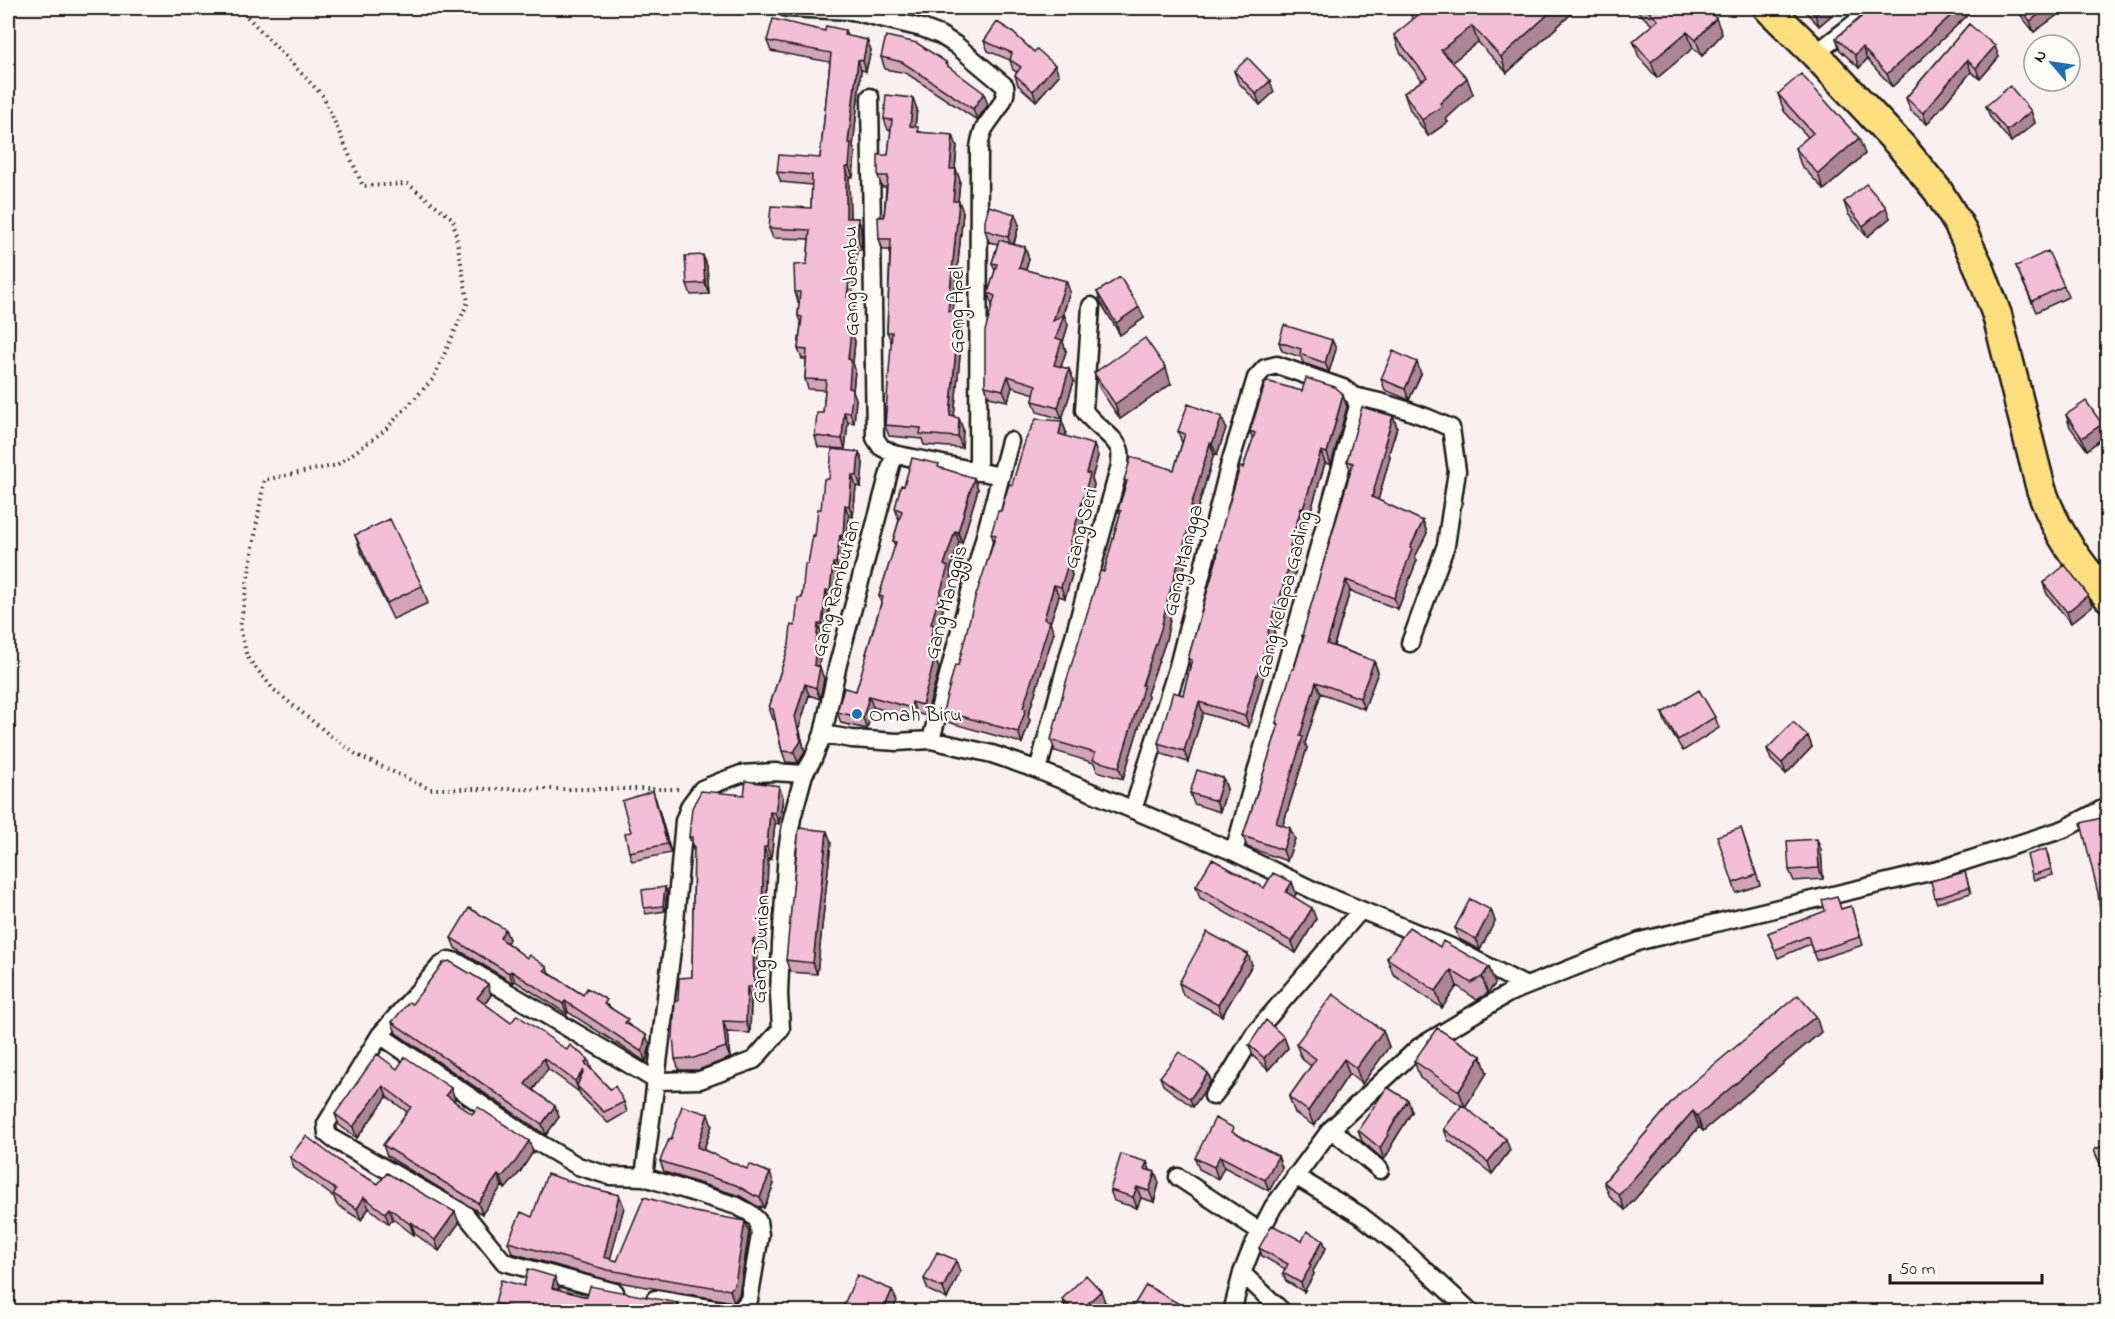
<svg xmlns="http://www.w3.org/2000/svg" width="2115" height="1319" font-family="'Indie Flower',sans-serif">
<rect width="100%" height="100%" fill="#fbf0f1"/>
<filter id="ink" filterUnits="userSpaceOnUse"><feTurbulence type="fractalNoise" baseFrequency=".0167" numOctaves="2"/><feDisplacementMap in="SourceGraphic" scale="12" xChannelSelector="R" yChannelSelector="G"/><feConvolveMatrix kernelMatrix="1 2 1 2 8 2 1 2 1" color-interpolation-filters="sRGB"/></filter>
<g filter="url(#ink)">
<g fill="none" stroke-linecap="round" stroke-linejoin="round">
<defs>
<path id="street" d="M786 8 852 11 922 28 940 35 956 45 1005 86C1009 100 991 116 984 129 981 135 980 141 979 148L978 472
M1815 54 1874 8
M870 97 875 438 881 447 894 454 1001 476
M1354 396C1388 403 1420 413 1451 428L1457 471 1446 545 1410 643
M823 734 852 739 897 742 931 740 992 754 1038 770 1234 852 1317 892 1451 947 1526 986
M931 740 1010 441
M1038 770 1120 465C1120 461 1121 455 1120 451 1116 436 1092 425 1084 410L1091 306
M1133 810 1178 666 1230 463 1256 378 1265 368 1277 365 1343 388 1354 396 1358 406 1234 852
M380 1035 532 1139 578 1166 610 1176 644 1177 737 1206 750 1213 758 1221 760 1235 749 1300 739 1312
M657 1081 700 1080 754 1060 781 1029 779 994 781 944 787 851 792 818 804 774 813 759 823 734 838 664 894 454
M1213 1096 1230 1074 1254 1034 1361 910
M1331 1129 1380 1170
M1295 1176 1360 1215 1397 1244 1471 1312
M644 1177 674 933 684 821 690 805 702 789 722 781 741 774 774 772 804 774
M1178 1177 1261 1232
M1242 1273 1283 1312
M615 1292 504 1262 465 1214 333 1139 327 1134 326 1124 380 1035 440 966 449 960 457 962 657 1081
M655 1299 733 1312
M1232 1312 1242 1273 1252 1248 1273 1207 1331 1129 1419 1047 1509 993 1640 941 1938 870 2064 829 2108 806"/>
<path id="highway" d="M1768 8 1815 54 1902 147 1938 191 1959 225 1979 267 1997 315 2041 489C2056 533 2078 562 2108 597"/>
</defs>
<!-- street casing -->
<use href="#street" stroke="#1c1c1c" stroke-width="21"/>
<!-- highway casing -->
<use href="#highway" stroke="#1c1c1c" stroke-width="33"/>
<!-- path -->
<path stroke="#1c1c1c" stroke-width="4" stroke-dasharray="1.5 4.5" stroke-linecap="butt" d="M239 8 323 96 363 186 408 184 453 219 468 302 433 379 384 431 337 465 264 480 240 627 247 657 274 690 331 736 357 755 430 789H682"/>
<!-- street -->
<use href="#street" stroke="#fdfcf7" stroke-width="16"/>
<!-- highway -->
<use href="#highway" stroke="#fedf80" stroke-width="28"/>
</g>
<!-- wall -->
<path fill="#d3a3b9" stroke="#1c1c1c" stroke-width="1.5" d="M882 8H925L921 17Z
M1408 8H1568L1571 14 1507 73 1478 42 1452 62 1473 94 1446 119 1448 122 1428 136 1410 110 1404 93 1422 80 1400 52 1394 35 1413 20Z
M1634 8H1705L1722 34 1702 56 1693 48 1657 78 1639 57 1633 41 1652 25Z
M1802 8H1840L1819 26Z
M1872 8H1974V9L1892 87 1867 59 1859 68 1840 50 1836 38Z
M2015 8H2067L2034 32Z
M1969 24 1999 57 1980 79 1971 72 1927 124 1910 110 1906 98Z
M845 30 847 36 867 40 871 50 866 71 861 70 853 147 855 153 853 177H849L850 218H858L861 228 862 250H857L852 298 855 307 852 334 855 341 853 363 855 370 853 391 856 399 854 423 848 422 845 449 818 447 815 436 823 413 825 390 808 389 805 379 806 359H802L798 349 801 324 798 316 799 302H798L795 292 807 264 809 239 773 238 769 228 811 208 812 185 781 182 777 172 820 158 830 62 771 51 767 41 825 31Z
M1010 30 1059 75 1036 101 1018 85 1015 75 1017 72 1013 70 1010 60 988 51 984 41Z
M881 57 946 62 948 66 988 105 977 120 906 73 885 69Z
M1234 71 1274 92 1260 105 1238 82Z
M1778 94 1865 154 1824 190 1801 165 1795 148 1808 137 1784 111Z
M1986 106 2031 111 2035 123 2011 142 1990 117Z
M917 109 915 127 920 132 957 146 955 169 960 180 958 201 963 212 953 312 959 313 963 324 954 417 963 429 962 448 924 445 922 439 889 436 885 425 892 343 887 332 890 250H883L879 239 884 217 886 187H882L878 176 888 155 891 130H888L884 119Z
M1844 202 1890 218 1867 237 1848 214Z
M1019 225 1014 244 1029 259 1026 270 1066 281 1070 292 1063 315 1064 314 1068 325 1063 342 1066 351 1061 367 1069 369 1074 381 1062 419 1037 412 1033 401 1035 394 1012 387 1008 401 989 397 985 386 992 305 988 293 995 271 992 263 998 244 989 242 985 230Z
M707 266 709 294 691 295 687 284Z
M2016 266 2064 286 2068 297 2036 312Z
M1097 292 1139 307 1144 318 1120 335 1101 303Z
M1332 340 1336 349 1329 372 1303 363 1301 357 1282 351 1279 342Z
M1094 373 1171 384 1120 419 1100 389Z
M1421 374 1409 400 1385 390 1381 379Z
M1347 407 1331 465 1325 463 1308 520H1305L1296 551 1299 558 1284 613 1281 612 1272 641 1273 644 1249 727 1203 713 1188 762 1162 754 1158 743 1183 695 1190 667 1188 659 1217 558 1218 553 1216 548 1243 468 1253 440 1250 431Z
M2066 415 2106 435 2087 450 2070 427Z
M1393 416 1397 427 1389 453 1390 457 1378 500 1423 521 1427 533 1415 557 1417 560 1398 609 1350 591 1334 646 1374 661 1378 672 1364 709 1321 693 1305 743 1307 748 1283 825 1295 839 1287 861 1247 847 1243 836 1269 756 1278 728 1276 723 1303 639 1302 636 1351 472 1347 461Z
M1062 421 1066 432 1065 436 1098 456 1092 478 1094 485 1070 569 1072 575 1065 598 1059 596 1050 623 1054 632 1028 716 1030 720 1022 743 947 722 943 711 958 666 994 541 991 534 1001 511 1012 485Z
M1226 428 1217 455 1214 454 1196 514 1198 518 1190 548 1172 609 1166 640 1147 694 1148 697 1123 779 1097 771 1094 763 1055 751 1051 740 1104 572 1120 514 1118 510 1126 484 1124 480 1174 470 1182 443 1178 431Z
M859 452 863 463 861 487 856 486 853 517 849 516 847 547H844L840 575 837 574 834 602 830 601 826 635H822L819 667 824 679 820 699 809 695 799 728 805 752 798 763 786 762 782 751 775 720 773 719 769 708 795 626 821 509Z
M940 468 974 478 978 489 962 543 959 542 950 571 952 578 937 630 939 636 932 657 935 658 939 669 926 716 916 713 915 719 873 707 867 729 841 723 837 712 856 691 867 656 866 654 881 603 879 596 895 546 893 541 899 520 895 508 904 486Z
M355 535 422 586 428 603 393 619 361 552Z
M2043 583 2088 595 2092 606 2071 623 2047 594Z
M1662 713 1715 717 1719 728 1683 751 1666 724Z
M1808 736 1812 747 1786 774 1771 760 1767 749Z
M1223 778 1227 789 1220 812 1194 804 1190 793Z
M783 797 779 824 775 823 771 859 768 858 765 950H757L758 998 751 999 750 1033 727 1032 730 1058 698 1070H679L675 1059 678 1001 692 977 694 852 689 837Z
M656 800 671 853 632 861 629 852 631 832Z
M2105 817 2108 824V924L2105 925 2100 911Z
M1741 828 1760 885 1736 893 1733 883Z
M831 842 817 974 790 972 786 960Z
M1821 850 1823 879 1794 881 1789 870Z
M2048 855 2053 875 2034 880 2032 875Z
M1965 872 1971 893 1937 903 1935 898Z
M1292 882 1296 894 1294 897 1316 919 1296 953 1200 898 1196 886 1264 888Z
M665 887 667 893 665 911 646 914 644 908Z
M1851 906 1863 945 1816 960 1810 944 1778 958 1768 933Z
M1491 910 1495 921 1480 950 1459 939 1455 928Z
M451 938 509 939 507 943 527 958 547 967 549 973 583 995 609 1006 650 1045 646 1062 568 1012 567 1014 515 981 513 983 455 948Z
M1440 947 1489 967 1495 984 1488 993 1477 1000 1457 986 1442 1008 1393 974 1387 958Z
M1252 965 1222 1016 1183 995 1179 983Z
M491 995 485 1004 511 1023 592 1070 610 1089 624 1102 627 1112 608 1123 581 1096 579 1092 548 1069 533 1090 559 1117 546 1135 396 1033 392 1022 412 1004Z
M1383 1031 1389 1047 1362 1084 1349 1074 1314 1126 1295 1113 1289 1097 1311 1066 1302 1059 1296 1044Z
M1821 1032 1703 1131 1699 1127 1625 1210 1610 1197 1604 1182 1679 1094Z
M1284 1037 1288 1048 1268 1070 1253 1056 1249 1045Z
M1481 1056 1487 1073 1465 1107 1510 1150 1492 1174 1448 1140 1444 1129 1462 1106 1420 1078 1414 1061Z
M397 1069 451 1088 455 1099 454 1101 472 1114 533 1152 520 1172 505 1189 502 1186 482 1214 387 1156 383 1145 407 1112 387 1097 357 1138 339 1125 335 1114Z
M1208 1073 1211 1081 1193 1107 1163 1085 1160 1077Z
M1412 1112 1392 1144V1146L1384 1160 1362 1141 1358 1130Z
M712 1125 704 1150 774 1184 764 1208 760 1206V1208L740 1196 664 1172 660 1161 671 1140Z
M1236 1134 1278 1156 1282 1168 1269 1191 1224 1167 1218 1179 1199 1169 1195 1158Z
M2108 1143V1182L2094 1150Z
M290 1157 349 1168 378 1184 459 1223 439 1251 415 1234 414 1235 393 1219 389 1224 369 1208 361 1220 337 1205 334 1197 294 1168Z
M1147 1162 1150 1170 1155 1172 1159 1183 1154 1202 1141 1198 1137 1208 1114 1201 1110 1190Z
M587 1187 619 1195 624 1207 610 1259 617 1261 749 1232 739 1295 734 1302 612 1281 512 1253 508 1242 532 1217Z
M1302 1241 1326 1248 1313 1271 1314 1274 1304 1292 1286 1281 1283 1273 1285 1269 1262 1256 1259 1248Z
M960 1272 947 1299 928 1290 924 1279Z
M524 1286 559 1288 558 1290 587 1297 681 1311H498L495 1303Z
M1062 1299 1105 1302 1095 1311H1067Z"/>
<!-- shaded-wall -->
<path fill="#ac8596" stroke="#1c1c1c" stroke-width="1.5" d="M918 8H925L921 17Z
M1555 8H1568L1571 14 1507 73 1501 57Z
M1823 8H1840L1819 26 1815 15Z
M1959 8H1974V9L1892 87 1887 74Z
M2048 8H2067L2034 32 2030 21Z
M1716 18 1722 34 1702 56 1696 40Z
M1472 26 1478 42 1447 66 1441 50Z
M1687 32 1693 48 1657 78 1651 62Z
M867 40 871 50 866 71 863 61Z
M1995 46 1999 57 1980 79 1976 68Z
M1862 47 1867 59 1859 68 1855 55Z
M858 60 861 70 853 147 855 153 853 177 849 167 848 143Z
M1967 60 1971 72 1927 124 1923 113Z
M1055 65 1059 75 1036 101 1033 91Z
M1467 78 1473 94 1446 119 1448 122 1428 136 1422 120Z
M1270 81 1274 92 1260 105 1256 94Z
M984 93 988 105 977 120 973 109Z
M913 98 917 109 914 137 910 126Z
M2031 111 2035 123 2011 142 2007 131Z
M953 135 957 146 954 180 950 169Z
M1859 138 1865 154 1824 190 1818 174Z
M846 167 849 177 850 228 846 218Z
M956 169 960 180 957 212 953 201Z
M959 201 963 212 952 322 948 311Z
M1886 207 1890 218 1867 237 1863 226Z
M1015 214 1019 225 1012 249 1008 237Z
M858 218 861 228 862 250 858 240Z
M854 240 857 250 852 298 855 307 852 334 855 341 853 363 855 370 853 391 856 399 854 423 850 413 847 297Z
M1025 247 1029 259 1023 279 1019 268Z
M703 255 707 266 709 294 705 283Z
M1066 281 1070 292 1057 332 1053 321Z
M1139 307 1144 318 1120 335 1116 323Z
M959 313 963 324 953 427 950 416Z
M1064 314 1068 325 1063 342 1066 351 1058 376 1054 365 1056 338Z
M1332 340 1336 349 1329 372 1325 363Z
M1417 362 1421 374 1409 400 1405 389Z
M1166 368 1171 384 1120 419 1115 404Z
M1069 369 1074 381 1062 419 1058 408Z
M1008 376 1012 387 1008 401 1003 390Z
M1343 395 1347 407 1331 465 1327 453Z
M844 412 848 422 845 449 842 439Z
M1393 416 1397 427 1389 453 1390 457 1376 508 1372 497 1384 446Z
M1222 417 1226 428 1217 455 1212 444Z
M959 418 963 429 962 448 958 437Z
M1062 421 1066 432 1063 445 1059 434Z
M2102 424 2106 435 2087 450 2082 438Z
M1210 443 1214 454 1196 514 1198 518 1190 548 1172 609 1166 640 1147 694 1148 697 1123 779 1119 767 1168 598 1191 506Z
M1094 445 1098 456 1092 478 1094 485 1070 569 1072 575 1065 598 1061 587 1065 562 1086 473Z
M1321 451 1325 463 1308 520 1303 509Z
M859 452 863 463 861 487 857 476Z
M852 475 856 486 853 517 849 506Z
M974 478 978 489 962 543 958 532Z
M845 505 849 516 847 547 843 536Z
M1301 508 1305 520 1296 551 1299 558 1284 613 1279 601 1290 546Z
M1423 521 1427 533 1415 557 1417 560 1398 609 1394 598 1410 548Z
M955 531 959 542 950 571 952 578 937 630 939 636 930 666 926 654 931 624 944 565Z
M840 535 844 547 840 575 836 563Z
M833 563 837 574 834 602 830 591Z
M1346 580 1350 591 1331 655 1327 644Z
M1054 585 1059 596 1050 623 1054 632 1028 716 1030 720 1022 743 1018 732 1023 708 1044 619Z
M826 590 830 601 826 635 822 624Z
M2088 595 2092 606 2071 623 2067 612Z
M1277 601 1281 612 1272 641 1273 644 1249 727 1245 716 1268 632Z
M818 624 822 635 818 675 820 667 824 679 820 699 816 688 814 665Z
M935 658 939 669 926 716 922 705Z
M1374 661 1378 672 1364 709 1360 698Z
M1316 682 1321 693 1305 743 1307 748 1280 834 1276 823 1300 736Z
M805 684 809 695 799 728 805 752 798 763 794 752 795 717Z
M869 696 873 707 867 729 863 718Z
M912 702 916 713 915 719 911 708Z
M1199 702 1203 713 1188 762 1184 751Z
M1808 736 1812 747 1786 774 1782 763Z
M1223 778 1227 789 1220 812 1216 801Z
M779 786 783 797 779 824 775 813Z
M653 791 656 800 671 853 667 844Z
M770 812 775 823 771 859 767 847Z
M1290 828 1295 839 1287 861 1283 850Z
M827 831 831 842 817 974 813 963Z
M1817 839 1821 850 1823 879 1819 868Z
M764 847 768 858 765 950 761 939Z
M1292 882 1296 894 1290 903 1286 892Z
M665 887 667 893 665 911 663 906Z
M1312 908 1316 919 1296 953 1292 942Z
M1491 910 1495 921 1480 950 1476 939Z
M505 929 509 939 504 948 500 938Z
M753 939 757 950 758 998 754 987Z
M1248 954 1252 965 1222 1016 1218 1005Z
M1489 967 1495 984 1488 993 1482 977Z
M1451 970 1457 986 1442 1008 1436 991Z
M511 971 515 981 513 983 509 973Z
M488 984 491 995 481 1009 477 998Z
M747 987 751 999 750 1033 746 1022Z
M565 1001 568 1012 567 1014 563 1004Z
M1816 1016 1821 1032 1703 1131 1697 1116Z
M723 1021 727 1032 730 1058 726 1047Z
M1383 1031 1389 1047 1362 1084 1356 1068Z
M646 1035 650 1045 646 1062 642 1052Z
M1284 1037 1288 1048 1268 1070 1264 1058Z
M1481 1056 1487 1073 1465 1107 1459 1091Z
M544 1058 548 1069 529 1095 525 1084Z
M588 1059 592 1070 589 1074 585 1063Z
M1344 1059 1349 1074 1314 1126 1308 1111Z
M584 1070 577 1086 579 1092 575 1081Z
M1208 1073 1211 1081 1193 1107 1190 1099Z
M383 1086 387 1097 357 1138 353 1127Z
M451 1088 455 1099 450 1106 446 1095Z
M1408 1100 1412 1112 1392 1144V1146L1384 1160 1380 1148 1387 1134Z
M555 1106 559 1117 546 1135 542 1124Z
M1693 1111 1699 1127 1625 1210 1619 1195Z
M708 1114 712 1125 701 1158 697 1147Z
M1506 1139 1510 1150 1492 1174 1488 1162Z
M529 1141 533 1152 520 1172 505 1189 501 1178Z
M1220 1156 1224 1167 1218 1179 1214 1167Z
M1278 1156 1282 1168 1269 1191 1265 1180Z
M1147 1162 1151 1173 1144 1169Z
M1155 1172 1159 1183 1154 1202 1149 1191Z
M770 1173 774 1184 764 1208 760 1197Z
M498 1175 502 1186 482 1214 478 1203Z
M1137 1187 1141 1198 1137 1208 1133 1197Z
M619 1195 624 1207 608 1268 604 1257Z
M364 1197 369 1208 361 1220 357 1209Z
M389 1208 393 1219 389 1224 385 1213Z
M455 1212 459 1223 439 1251 435 1240Z
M745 1221 749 1232 739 1295 734 1302 730 1290Z
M411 1222 415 1234 414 1235 410 1224Z
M1323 1240 1326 1248 1313 1271 1314 1274 1304 1292 1301 1283 1309 1264Z
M956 1260 960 1272 947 1299 943 1288Z
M555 1277 559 1288 556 1299 552 1288Z
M892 1290 897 1301 892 1311H883Z
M1101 1291 1105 1302 1095 1311H1080Z
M678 1303 681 1311H675Z"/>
<!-- building -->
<path fill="#f5bed7" stroke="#1c1c1c" stroke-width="1.5" d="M1411 8H1555L1501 57 1472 26 1441 50 1467 78 1440 103 1442 106 1422 120 1404 93 1427 77 1394 35 1417 16Z
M1645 8H1705L1716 18 1696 40 1687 32 1651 62 1633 41 1658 20Z
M1808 8H1823L1815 15Z
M1872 8H1959L1887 74 1862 47 1855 55 1836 38Z
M2020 8H2048L2030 21Z
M773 19 825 31 826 26 845 30 844 35 867 40 863 61 858 60 848 143H851L849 167H846V218H858V240H854L847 297H852L848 330 851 331 848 359 851 360 849 388 853 389 850 413 844 412 842 439 815 436 817 413H823L826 380 805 379 807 350 798 349 802 317 798 316 800 292H795L794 265 807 264 810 230 769 228 771 206 811 208 812 175 777 172 779 155 820 158 831 53 767 41Z
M997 22 1010 30 1034 52 1037 49 1055 65 1033 91 1015 75 1021 67 1010 60 1012 53 984 41Z
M1969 24 1995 46 1976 68 1967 60 1923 113 1906 98Z
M886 36 917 43 946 62 945 64 984 93 973 109 902 62 881 57Z
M1248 58 1270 81 1256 94 1234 71Z
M1801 74 1859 138 1818 174 1795 148 1813 133 1778 94Z
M2010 86 2031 111 2007 131 1986 106Z
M886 95 913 98 910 126 918 127V132L953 135 950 169H956L953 201H959L948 311 959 313 950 416 959 418 958 437 920 434 921 428 885 425 892 332H887L891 239H879L878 217H884L888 176H878V155H888L892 120 884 119Z
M1866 184 1886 207 1863 226 1844 202Z
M989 206 1015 214 1008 237 985 230V220Z
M999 240 1025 247 1019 268 1066 281 1053 321 1064 314 1056 338 1062 340 1054 365 1069 369 1058 408 1033 401 1036 385 1008 376 1003 390 985 386V331L995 296 988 293 997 264 992 263Z
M2048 251 2064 286 2032 301 2016 266Z
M703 255 705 283 687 284 685 256Z
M1120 277 1139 307 1116 323 1097 292Z
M1284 325 1332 340 1325 363 1300 354 1301 349 1279 342Z
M1145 338 1166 368 1115 404 1094 373Z
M1393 351 1417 362 1405 389 1381 379Z
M1306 378 1335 387 1341 392 1343 395 1327 453 1321 451 1303 509 1301 508 1290 546 1294 547 1279 601H1277L1268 632 1269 633 1245 716 1199 702 1184 751 1158 743 1173 692 1183 695 1192 660 1188 659 1217 558 1218 549 1216 548 1240 467 1243 468 1255 433 1250 431 1266 381 1302 391Z
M2086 401 2102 424 2082 438 2066 415Z
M1188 404 1222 417 1212 444 1210 443 1191 506 1193 507 1186 537 1168 598 1161 629 1142 685H1144L1119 767 1093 760 1095 753 1051 740 1064 689 1100 571 1104 572 1113 539 1121 511 1118 510 1127 481 1124 480 1131 457 1174 470 1185 434 1178 431Z
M1362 407 1393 416 1384 446H1386L1372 497 1423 521 1410 548 1412 549 1394 598 1346 580 1327 644 1374 661 1360 698 1316 682 1300 736 1303 737 1276 823 1290 828 1283 850 1243 836 1269 756 1279 724 1276 723 1292 669H1294L1304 636H1302L1353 463 1347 461Z
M1036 419 1062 421 1059 434 1094 445 1086 473 1090 474 1065 562 1068 564 1061 587 1054 585 1044 619 1050 621 1023 708 1026 709 1018 732 943 711 955 665 958 666 975 598 996 535 991 534 998 511H1001L1009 484 1012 485 1025 441Z
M832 449 859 452 857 476 852 475 849 506 845 505 843 536 840 535 836 563H833L830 591 826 590 822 624H818L814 665 820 667 816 688 805 684 795 717 801 741 794 752 782 751 773 709 769 708 789 645 791 625 795 626 798 598H802L805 564H808L813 535 815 536 818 509H821L824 479H829Z
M912 458 939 464 938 467 974 478 958 532 955 531 944 565 948 567 931 624 934 625 926 654 935 658 922 705 912 702 911 708 869 696 863 718 837 712 844 688 856 691 867 654H866L883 597 879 596 896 542 893 541 902 511 895 508 901 485 904 486Z
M390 519 422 586 387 603 355 535Z
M2065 565 2088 595 2067 612 2043 583Z
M1699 690 1715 717 1678 740 1662 713Z
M1793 722 1808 736 1782 763 1767 749Z
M1197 770 1223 778 1216 801 1190 793Z
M746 781 779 786 775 813 770 812 767 847H764L761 939H753L754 987H747L746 1022 723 1021 726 1047 694 1058 675 1059 673 1035 675 1001H678L679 978 692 977 694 846H692V837H689L692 808 701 791 744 795Z
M653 791 667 844 629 852 625 833 631 832 622 801Z
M2105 817 2108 827V908L2100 911 2098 893 2081 823Z
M799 828 827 831 813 963 786 960Z
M1741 828 1756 875 1733 883 1717 836Z
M1817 839 1819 868 1789 870 1787 841Z
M2046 849 2051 869 2032 875 2027 855Z
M1212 859 1264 888 1273 873 1292 882 1286 892 1312 908 1292 942 1196 886Z
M1965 872 1969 887 1935 898 1931 881Z
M665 887 663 906 644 908 642 890Z
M1837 896 1841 909 1851 906 1860 937 1813 952 1808 936 1775 950 1768 933 1825 911 1822 900Z
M1470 899 1491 910 1476 939 1455 928Z
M469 908 505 929 500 938 527 958 529 955 547 967 544 970 583 995 587 988 607 1000 604 1004 628 1019 625 1023 646 1035 642 1052 565 1001 563 1004 511 971 509 973 451 938Z
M1409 927 1440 947 1443 941 1489 967 1482 977 1471 983 1451 970 1436 991 1387 958Z
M1207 932 1248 954 1218 1005 1179 983Z
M2105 933H2108V951Z
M449 961 488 984 477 998 511 1023 517 1015 567 1050 570 1045 588 1059 585 1063 610 1089 615 1086 624 1102 604 1112 577 1086 584 1070 575 1081 544 1058 525 1084 555 1106 542 1124 392 1022 409 1002 412 1004 443 963Z
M1333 994 1383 1031 1356 1068 1344 1059 1308 1111 1289 1097 1316 1059 1296 1044Z
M1798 995 1816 1016 1697 1116 1693 1111 1619 1195 1604 1182 1679 1094Z
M1266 1020 1284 1037 1264 1058 1249 1045Z
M1437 1028 1481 1056 1459 1091 1414 1061Z
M1179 1052 1208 1073 1190 1099 1160 1077Z
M377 1054 397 1069 405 1057 451 1088 446 1095 472 1114 478 1107 529 1141 516 1161 501 1178 498 1175 478 1203 383 1145 411 1107 383 1086 353 1127 335 1114Z
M1387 1087 1408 1100 1387 1134 1388 1135 1380 1148 1358 1130Z
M1462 1105 1506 1139 1488 1162 1444 1129Z
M682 1106 708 1114 697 1147 747 1169 749 1164 770 1173 760 1197 756 1195 755 1196 736 1185 660 1161 669 1139 671 1140Z
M1215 1118 1234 1128 1232 1132 1278 1156 1265 1180 1220 1156 1214 1167 1195 1158Z
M306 1136 349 1168 378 1184 387 1173 455 1212 435 1240 411 1222 410 1224 389 1208 385 1213 364 1197 357 1209 333 1194 336 1190 290 1157Z
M2108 1143V1180L2094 1150Z
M1121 1154 1147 1162 1144 1169 1155 1172 1149 1191 1137 1187 1133 1197 1110 1190Z
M547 1174 587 1187 619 1195 604 1257 617 1261 644 1197 695 1212 745 1221 735 1284 730 1290 608 1270 508 1242 521 1212 532 1217Z
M1272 1225 1302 1241 1307 1231 1323 1240 1309 1264 1311 1266 1301 1283 1283 1273 1288 1264 1259 1248Z
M937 1252 956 1260 943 1288 924 1279Z
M528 1269 555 1277 552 1288 587 1297 590 1286 678 1303 675 1311H519V1310L495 1303 501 1280 524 1286Z
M857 1275 892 1290 883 1311H841Z
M1086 1275 1101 1291 1080 1311H1074L1062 1299Z
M1146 1285 1188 1309 1187 1311H1133L1131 1310Z"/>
</g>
<!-- markers -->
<circle fill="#1f6fb2" stroke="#fdfcf7" stroke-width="2" cx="857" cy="714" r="6"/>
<g text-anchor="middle" stroke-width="4.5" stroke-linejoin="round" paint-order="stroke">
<!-- street labels -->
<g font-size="21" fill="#1c1c1c" stroke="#fdfcf7">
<text transform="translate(850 281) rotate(-91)" y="7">Gang Jambu</text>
<text transform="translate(956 310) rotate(-90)" y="7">Gang Apel</text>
<text transform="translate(1080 528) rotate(-75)" y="7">Gang Seri</text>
<text transform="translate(1182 560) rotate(-76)" y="7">Gang Mangga</text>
<text transform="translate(835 588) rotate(-75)" y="7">Gang Rambutan</text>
<text transform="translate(1283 594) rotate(-75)" y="7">Gang Kelapa Gading</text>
<text transform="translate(945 602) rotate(-75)" y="7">Gang Manggis</text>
<text transform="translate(760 949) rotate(-88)" y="7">Gang Durian</text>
</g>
<!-- poi labels -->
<g font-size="21" fill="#1c1c1c" stroke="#fdfcf7" text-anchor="start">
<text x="869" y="721">Omah Biru</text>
</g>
</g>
<!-- margin -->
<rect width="2115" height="1319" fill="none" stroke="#fdfcf7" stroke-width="30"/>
<rect x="15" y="15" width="2085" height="1289" fill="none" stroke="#1c1c1c" stroke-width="2" filter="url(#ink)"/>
<!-- north arrow -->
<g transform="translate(2052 63) rotate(299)"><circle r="28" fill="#fdfcf7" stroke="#a3a29f" stroke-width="1.5"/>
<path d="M0-4.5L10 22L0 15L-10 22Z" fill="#1f6fb2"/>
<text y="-9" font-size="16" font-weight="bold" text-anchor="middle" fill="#1c1c1c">N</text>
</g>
<!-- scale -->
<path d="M1890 1274v9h152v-9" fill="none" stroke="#1c1c1c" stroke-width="3"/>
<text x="1899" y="1274" font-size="18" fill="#1c1c1c" stroke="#fdfcf7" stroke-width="4.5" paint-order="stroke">50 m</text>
</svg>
